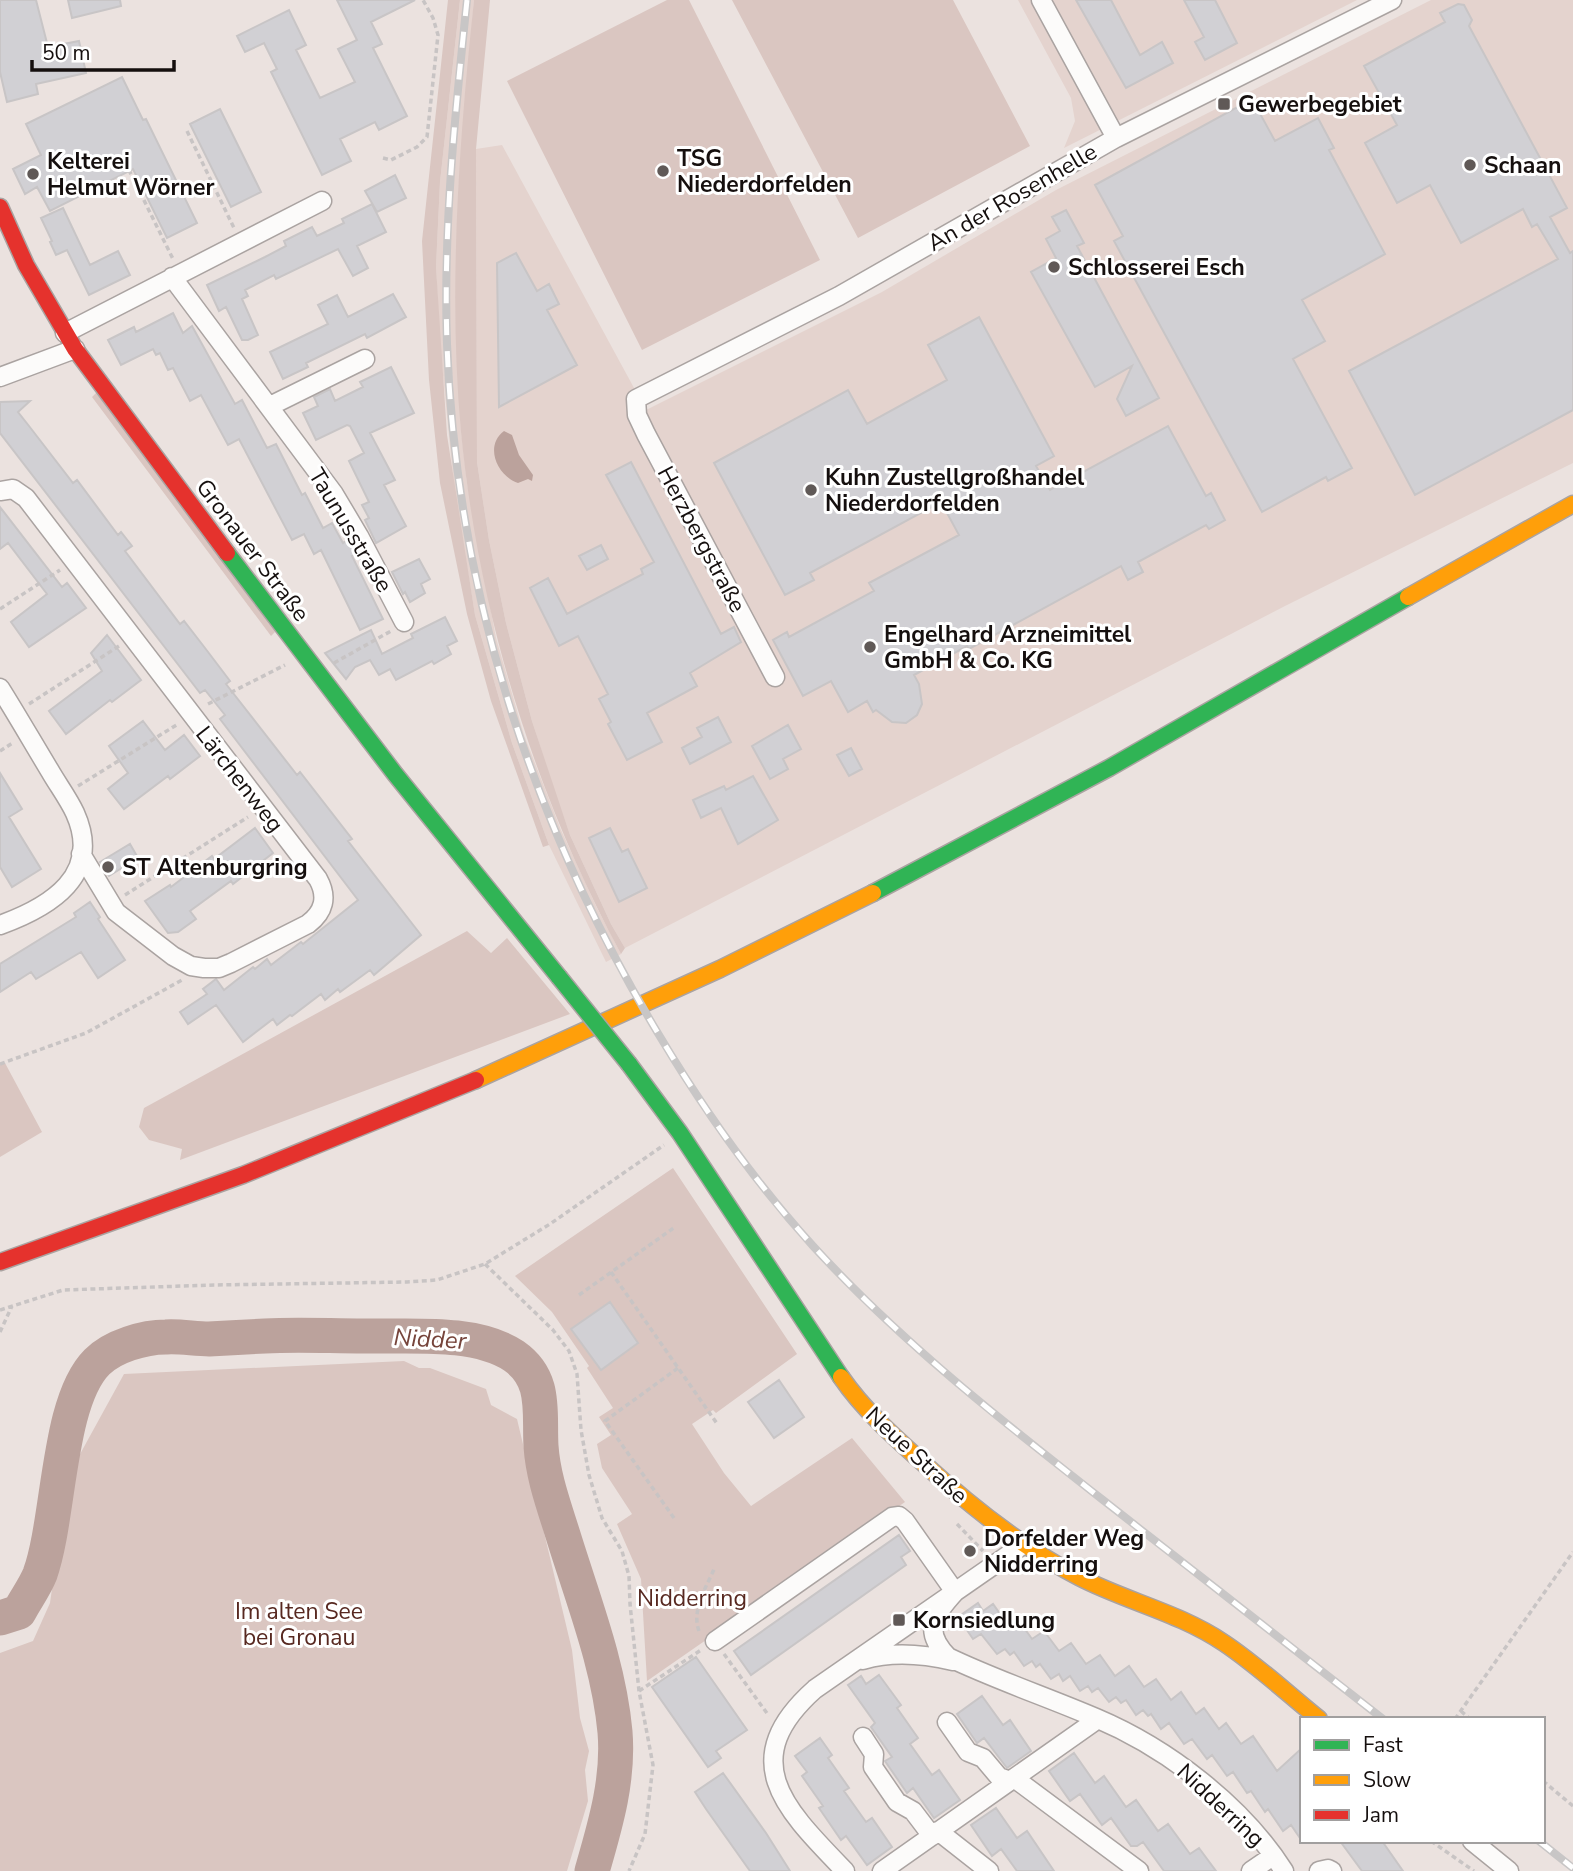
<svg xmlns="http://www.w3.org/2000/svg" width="1573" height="1871" font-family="'Nunito Sans',sans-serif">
<rect width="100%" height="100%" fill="#ebe2df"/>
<!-- built -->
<path fill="#e4d3ce" d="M460 0H474L459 182 456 267 461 430 467 483 496 638 524 735 561 830 597 908 621 954 606 962 549 845 512 743 475 615 454 486 440 345 436 267 440 182Z
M1018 0H1357L1064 148 1075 121 1071 98Z
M1431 0H1573V463L1285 606 625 948 611 924 570 835 556 795 532 721 506 623 489 540 477 462 476 149 502 145 646 410 882 292 1056 190Z"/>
<!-- green -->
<path fill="#dac6c1" d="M448 0H460L440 182 436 267 447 435 475 615 512 743 549 845 543 847 491 701 467 614 440 483 429 380 422 241Z
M474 0H490L476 149 477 462 489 540 506 623 532 721 570 835 611 924 625 948 621 954C534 792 479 616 461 432 448 291 459 141 474 0Z
M667 0H689L820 260 642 350 507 81Z
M732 0H953L1030 146 858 238Z
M97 392 275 632 271 636 92 397Z
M467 931 491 953 507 938 570 1014 180 1160 182 1149 149 1140 139 1127 144 1108Z
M5 1063 42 1132 0 1157V1064Z
M673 1168 797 1354 716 1413 713 1410 692 1424 724 1473 751 1506 852 1438 905 1502 647 1681 641 1579 617 1524 632 1514 602 1468 597 1444 611 1435 599 1417 613 1408 587 1368 589 1366 552 1312 515 1276Z
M404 1361 419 1368H430L486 1389 491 1405 517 1419 572 1650 580 1718 589 1751 585 1770 588 1801 567 1871H0V1653L33 1641 50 1603 68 1476 124 1374Z"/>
<!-- water -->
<path fill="#bba29c" d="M504 431 512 435 519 455 533 475 532 481 528 479 518 483C497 476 484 446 504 431Z"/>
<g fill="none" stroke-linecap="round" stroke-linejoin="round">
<!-- river -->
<path stroke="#bba29c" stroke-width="35" d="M0 1618 19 1612C25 1600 35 1587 40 1574 60 1518 57 1402 97 1362 113 1346 144 1337 166 1337 180 1336 195 1339 209 1339 228 1338 246 1337 265 1336 297 1334 330 1336 363 1336 409 1337 475 1330 514 1356 547 1379 539 1412 541 1446 543 1477 554 1506 563 1535 583 1600 609 1665 615 1732 619 1780 605 1826 592 1871"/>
</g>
<!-- building -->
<path fill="#d1d0d4" stroke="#c8c5c6" stroke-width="2" d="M0 0H36L48 47 79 41 86 73 36 84 38 94 7 102 0 72Z
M68 0H120L121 6 72 18Z
M337 0H415L371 22 382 44 373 48 407 116 379 130 375 122 340 139 351 161 322 175 271 72 277 69 264 43 245 52 237 36 289 10 306 45 296 50 320 98 355 82 338 49 357 40Z
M1076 0H1111L1140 55 1162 42 1173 63 1126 88Z
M1184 0H1215L1237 43 1205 60 1195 42 1204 37Z
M1458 4 1464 5 1472 20 1469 26 1567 208 1550 217 1570 253 1573 251V410L1415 495 1349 371 1558 259 1537 224 1532 227 1523 209 1461 243 1430 185 1397 203 1365 143 1397 125 1364 66 1445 22 1440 13Z
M122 77 143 120 146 119 197 223 167 238 133 169 50 211 37 187 25 194 13 169 41 155 26 124Z
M1252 99 1275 141 1318 118 1334 148 1329 150 1385 254 1302 300 1325 341 1293 359 1352 468 1328 481 1326 477 1262 512 1114 241 1123 236 1095 185Z
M220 109 261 192 231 207 190 124Z
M395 175 406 198 377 212 365 191Z
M372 204 386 232 357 246 368 268 353 276 338 249 276 279 274 275 245 290 248 296 242 299 258 335 248 340H242L226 307 219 311 207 285 265 257 286 246 284 241 312 227 317 236 344 223 342 219Z
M63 208 90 265 118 251 130 275 89 295 67 250 56 255 50 242 52 241 41 218Z
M1066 210 1084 243 1077 246 1159 398 1126 416 1117 399 1132 366 1095 387 1031 272 1056 258 1046 239 1060 231 1052 217Z
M516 253 537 291 549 284 559 304 547 310 577 365 499 407 497 263Z
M393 294 406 317 367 338 365 334 306 363 308 367 283 379 270 352 328 324 318 305 337 295 348 317Z
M173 313 183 333 192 326 235 404 242 400 267 448 276 444 302 495 305 493 323 528 332 523 343 543 348 540 356 554 352 556 383 619 360 630 321 550 314 554 304 534 292 540 239 439 228 445 201 395 190 401 173 368 168 370 160 353 156 355 153 349 121 365 108 340 134 327 136 332Z
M979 317 1054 456 1036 466 1050 490 1168 426 1206 496 1211 493 1225 520 1209 529 1206 525 1138 562 1143 572 1128 580 1121 566 969 649 967 646 914 675 919 684 922 704 917 715 906 723 892 722 876 710 873 712 867 701 848 712 831 681 803 696 773 640 787 632 789 637 874 591 869 583 959 535 941 502 810 573 814 580 785 595 714 463 848 390 867 424 947 380 928 345Z
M391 367 414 413 370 433 395 480 384 485 406 526 376 543 365 520 369 518 362 505 369 502 349 461 364 453 350 426 347 425 316 440 303 413 318 406 314 397 330 389 335 401 363 387 360 382Z
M30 401 18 412 29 426 73 483 77 480 118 535 121 532 132 546 125 551 180 624 184 621 205 648 230 681 226 684 297 775 300 772 352 839 348 841 421 935 374 975 370 970 340 992 338 989 325 1000 321 994 292 1016 290 1015 277 1025 273 1019 243 1042 216 1005 188 1024 180 1012 207 994 203 989 216 979 224 990 253 967 255 969 267 959 271 965 301 942 303 944 358 900 220 719 225 715 205 690 200 693 0 433V402Z
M631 462 721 634 734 627 741 642 690 673 697 686 647 713 662 742 627 760 608 724 611 722 599 699 608 694 578 636 559 646 530 588 548 578 567 614 643 574 641 569 654 562 606 475Z
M0 507 62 587 67 583 86 608 29 647 11 622 47 594 8 543 0 549Z
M601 545 608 559 587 570 579 556Z
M419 559 430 579 421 584 425 593 410 602 405 592 403 594 392 572Z
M445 617 457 641 447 646 451 654 434 664 432 661 396 680 390 669 379 675 370 660 355 667 346 679 325 653 371 630 382 654 413 638 411 634Z
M107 635 141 680 112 702 110 700 66 734 49 711 102 671 91 653Z
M718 717 731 742 690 764 682 748 702 737 697 728Z
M143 721 165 750 184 735 200 756 170 779 168 776 124 809 108 789 128 773 109 746Z
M788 725 801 749 783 759 788 769 770 779 752 746Z
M851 748 862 769 849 776 837 755Z
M0 773 22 809 9 817 41 869 12 887 0 867Z
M753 776 778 820 738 844 721 808 701 818 693 800 724 786 726 790Z
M255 828 273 853 233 884 231 881 190 911 196 919 178 932 168 933 145 901 170 885 171 887 212 856 214 859Z
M610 828 622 852 628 849 647 888 619 902 589 838Z
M130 844 138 858 109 876 100 862Z
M90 902 100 917 98 919 125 960 98 978 81 952 36 979 31 972 0 992V964L76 917 74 913Z
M610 1302 638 1343 601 1370 571 1329Z
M779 1380 804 1417 774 1438 748 1402Z
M899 1535 910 1551 901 1557 906 1565 751 1675 734 1651Z
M978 1603 983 1611 993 1604 1008 1625 1017 1618 1032 1639 1044 1631 1059 1651 1071 1643 1086 1664 1100 1655 1115 1676 1129 1666 1144 1687 1156 1679 1171 1700 1181 1692 1196 1714 1204 1708 1219 1729 1226 1723 1241 1744 1253 1736 1277 1771 1302 1748V1841L1291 1825 1283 1831 1268 1809 1265 1812 1251 1791 1247 1793 1233 1772 1227 1776 1212 1755 1207 1759 1192 1739 1184 1744 1169 1723 1161 1729 1151 1714 1148 1716 1143 1710 1136 1715 1126 1700 1121 1703 1116 1697 1109 1702 1098 1688 1092 1692 1088 1686 1080 1691 1070 1676 1063 1681 1059 1674 1051 1679 1040 1664 1036 1667 1032 1661 1024 1666 1014 1652 1010 1655 1005 1649 997 1654 981 1634 973 1639 958 1617Z
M696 1657 747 1730 716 1751 721 1758 708 1767 652 1687Z
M879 1675 901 1705 897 1708 918 1738 910 1744 932 1775 939 1770 960 1800 934 1818 913 1788 907 1793 885 1761 892 1757 871 1727 875 1723 848 1685 861 1676 866 1684Z
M982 1696 1003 1725 1010 1720 1031 1751 1007 1768 984 1738 977 1743 957 1714Z
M820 1738 832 1755 828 1758 849 1788 844 1791 866 1822 872 1818 892 1847 867 1865 846 1836 841 1840 819 1808 823 1806 802 1776 807 1772 795 1756Z
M1074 1753 1095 1783 1104 1776 1126 1807 1136 1800 1158 1831 1168 1824 1190 1854 1199 1848 1216 1871H1164L1143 1842 1137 1846H1131L1111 1818 1102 1825 1080 1794 1070 1801 1049 1771Z
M723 1773 766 1833 790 1871H750L706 1809 695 1792Z
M996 1808 1017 1838 1027 1831 1054 1871H1017L1001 1849 992 1856 971 1825Z
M1340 1841H1382L1403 1871H1362Z"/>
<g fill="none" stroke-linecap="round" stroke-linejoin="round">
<defs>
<path id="street" d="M1041 0 1116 138
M172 277 334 494 359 536 404 622
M65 333 322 201
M0 377 75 349
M270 406 365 359
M0 491 13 489 26 498 318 879C328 897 324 912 308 924L231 963 219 968H204L191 966 173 956 116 912 81 854
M775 677 646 434 637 415 636 399 839 296 1116 138 1392 0
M0 688C17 715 33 743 50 771 58 785 68 798 75 813 103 875 50 907 0 925
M955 1592C934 1615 922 1631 948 1657 996 1680 1047 1697 1096 1718 1167 1748 1242 1805 1284 1871
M715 1641 892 1517 899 1516 905 1521 955 1592
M863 1660C893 1651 923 1654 953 1661
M947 1722 968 1752 983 1758 999 1777 1010 1781
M863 1737 874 1754 873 1767 897 1802 913 1811 932 1836
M1014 1778 1139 1871
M938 1831 989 1871
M1472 1841 1509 1871
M845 1871C786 1810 734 1761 815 1689L1024 1544
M882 1871 1098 1719
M1251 1871 1273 1856
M1319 1871 1328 1869 1332 1871"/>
<path id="fast" d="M227 553 395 774 559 977
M873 893 1109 768 1408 597
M629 1064 680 1133 841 1377"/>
<path id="slow" d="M1408 597 1573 504
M476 1080 720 969 873 893
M841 1377C863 1409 892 1435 921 1461 969 1505 1021 1547 1079 1577 1125 1601 1180 1613 1224 1643 1257 1665 1288 1694 1319 1719"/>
<path id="jam" d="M0 207 26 265 75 349 227 553
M0 1262 243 1175 476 1080"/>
</defs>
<!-- street casing -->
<use href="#street" stroke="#aaa3a1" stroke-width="21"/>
<!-- fast casing -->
<use href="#fast" stroke="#aaa3a1" stroke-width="19"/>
<!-- slow casing -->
<use href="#slow" stroke="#aaa3a1" stroke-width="19"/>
<!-- jam casing -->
<use href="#jam" stroke="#aaa3a1" stroke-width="19"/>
<!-- path -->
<path stroke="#c8c4c4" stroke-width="3.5" stroke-dasharray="5 3.5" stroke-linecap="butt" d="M187 131 234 228
M383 158 391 160 417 147 427 137 438 35 433 18 423 0
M125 162 173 259
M0 609 60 570
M334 663 391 631
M29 704 119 646
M208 704 285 665
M0 751 14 742
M78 786 178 724
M125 895 248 817
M0 1064 86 1033 182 980
M485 1264 553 1330 569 1351 577 1374 581 1430 589 1475 602 1518 622 1551 629 1576 630 1604 639 1691 653 1765 645 1834 629 1871
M611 1272 718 1425
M579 1295 675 1227
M0 1310 63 1290 214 1285 407 1282 437 1280 485 1264 550 1224 664 1145
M0 1332 12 1306
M674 1518 605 1421 678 1368
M957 1524 983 1551
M699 1631C691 1610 707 1586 715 1567
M724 1654 769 1716
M639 1691 701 1650
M1461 1711 1470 1719
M1455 1719 1573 1552
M1543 1781 1573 1806
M1431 1841 1474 1871"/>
<!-- street -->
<use href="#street" stroke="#fcfbfa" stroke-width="18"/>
<!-- fast -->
<use href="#fast" stroke="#30b455" stroke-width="16"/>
<!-- slow -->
<use href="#slow" stroke="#ff9f0a" stroke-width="16"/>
<!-- jam -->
<use href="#jam" stroke="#e5322d" stroke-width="16"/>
<defs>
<path id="rail" d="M467 0C455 114 443 229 447 344 456 591 532 824 659 1035 704 1110 754 1181 813 1246 900 1341 1002 1421 1103 1500 1196 1573 1290 1646 1383 1719
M1539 1841 1573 1868"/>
</defs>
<!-- rail casing -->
<use href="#rail" stroke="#c8c6c6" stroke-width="8"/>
<!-- rail -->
<use href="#rail" stroke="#fff" stroke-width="5" stroke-dasharray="16" stroke-linecap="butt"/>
<defs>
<path id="fast-bridge" d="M559 977 629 1064"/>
</defs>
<!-- fast-bridge casing -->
<use href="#fast-bridge" stroke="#aaa3a1" stroke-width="19" stroke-linecap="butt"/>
<!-- fast-bridge -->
<use href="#fast-bridge" stroke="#30b455" stroke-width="16"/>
</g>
<!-- markers -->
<g fill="#605957" stroke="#fff" stroke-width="2.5">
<rect x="1217" y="97" width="14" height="14" rx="3.5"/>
<circle cx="1470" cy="165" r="7"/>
<circle cx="663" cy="171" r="7"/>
<circle cx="33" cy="174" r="7"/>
<circle cx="1054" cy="267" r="7"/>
<circle cx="811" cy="490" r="7"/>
<circle cx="870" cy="647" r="7"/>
<circle cx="108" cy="867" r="7"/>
<circle cx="970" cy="1551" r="7"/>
<rect x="892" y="1613" width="14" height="14" rx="3.5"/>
</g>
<g text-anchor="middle" stroke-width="6" stroke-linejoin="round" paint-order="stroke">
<!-- poi labels -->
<g font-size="23" font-weight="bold" fill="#150f0e" stroke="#fff" text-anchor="start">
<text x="1238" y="112">Gewerbegebiet</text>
<text x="677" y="166">TSG<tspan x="677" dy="26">Niederdorfelden</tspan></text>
<text x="47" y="169">Kelterei<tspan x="47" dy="26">Helmut Wörner</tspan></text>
<text x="1484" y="173">Schaan</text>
<text x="1068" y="275">Schlosserei Esch</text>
<text x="825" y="485">Kuhn Zustellgroßhandel<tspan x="825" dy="26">Niederdorfelden</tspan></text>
<text x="884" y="642">Engelhard Arzneimittel<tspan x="884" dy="26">GmbH &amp; Co. KG</tspan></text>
<text x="122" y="875">ST Altenburgring</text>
<text x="984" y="1546">Dorfelder Weg<tspan x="984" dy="26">Nidderring</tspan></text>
<text x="913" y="1628">Kornsiedlung</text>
</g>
<!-- street labels -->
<g font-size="23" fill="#150f0e" stroke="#fff">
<text transform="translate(1012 197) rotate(-30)" y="8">An der Rosenhelle</text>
<text transform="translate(351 530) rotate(59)" y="8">Taunusstraße</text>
<text transform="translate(702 539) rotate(62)" y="8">Herzbergstraße</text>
<text transform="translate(253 550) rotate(53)" y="8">Gronauer Straße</text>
<text transform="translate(240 779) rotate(52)" y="8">Lärchenweg</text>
<text transform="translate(917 1455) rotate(43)" y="8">Neue Straße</text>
<text transform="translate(1221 1805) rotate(43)" y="8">Nidderring</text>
</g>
<!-- park labels -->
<g font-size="23" fill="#572820" stroke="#fff">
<text x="692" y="1606">Nidderring</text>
<text x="299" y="1619">Im alten See<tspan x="299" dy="26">bei Gronau</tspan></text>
</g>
<!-- water labels -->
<g font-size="24" font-style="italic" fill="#76443b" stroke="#fff">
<text transform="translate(430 1339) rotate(3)" y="8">Nidder</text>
</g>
</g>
<!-- legend -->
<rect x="1300" y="1717" width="245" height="126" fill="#ffffff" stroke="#a19f9f" stroke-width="2"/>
<rect x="1314" y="1740" width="35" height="10" fill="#30b455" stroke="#a19f9f" stroke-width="2"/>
<text x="1363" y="1752" font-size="21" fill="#150f0e">Fast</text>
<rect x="1314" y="1775" width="35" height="10" fill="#ff9f0a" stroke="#a19f9f" stroke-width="2"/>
<text x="1363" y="1787" font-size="21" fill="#150f0e">Slow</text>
<rect x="1314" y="1810" width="35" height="10" fill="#e5322d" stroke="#a19f9f" stroke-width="2"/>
<text x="1363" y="1822" font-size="21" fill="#150f0e">Jam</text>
<!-- scale -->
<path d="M32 60v10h142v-10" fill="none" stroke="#150f0e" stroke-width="3.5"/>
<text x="42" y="60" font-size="21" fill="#150f0e" stroke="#ffffff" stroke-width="5" paint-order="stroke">50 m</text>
</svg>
